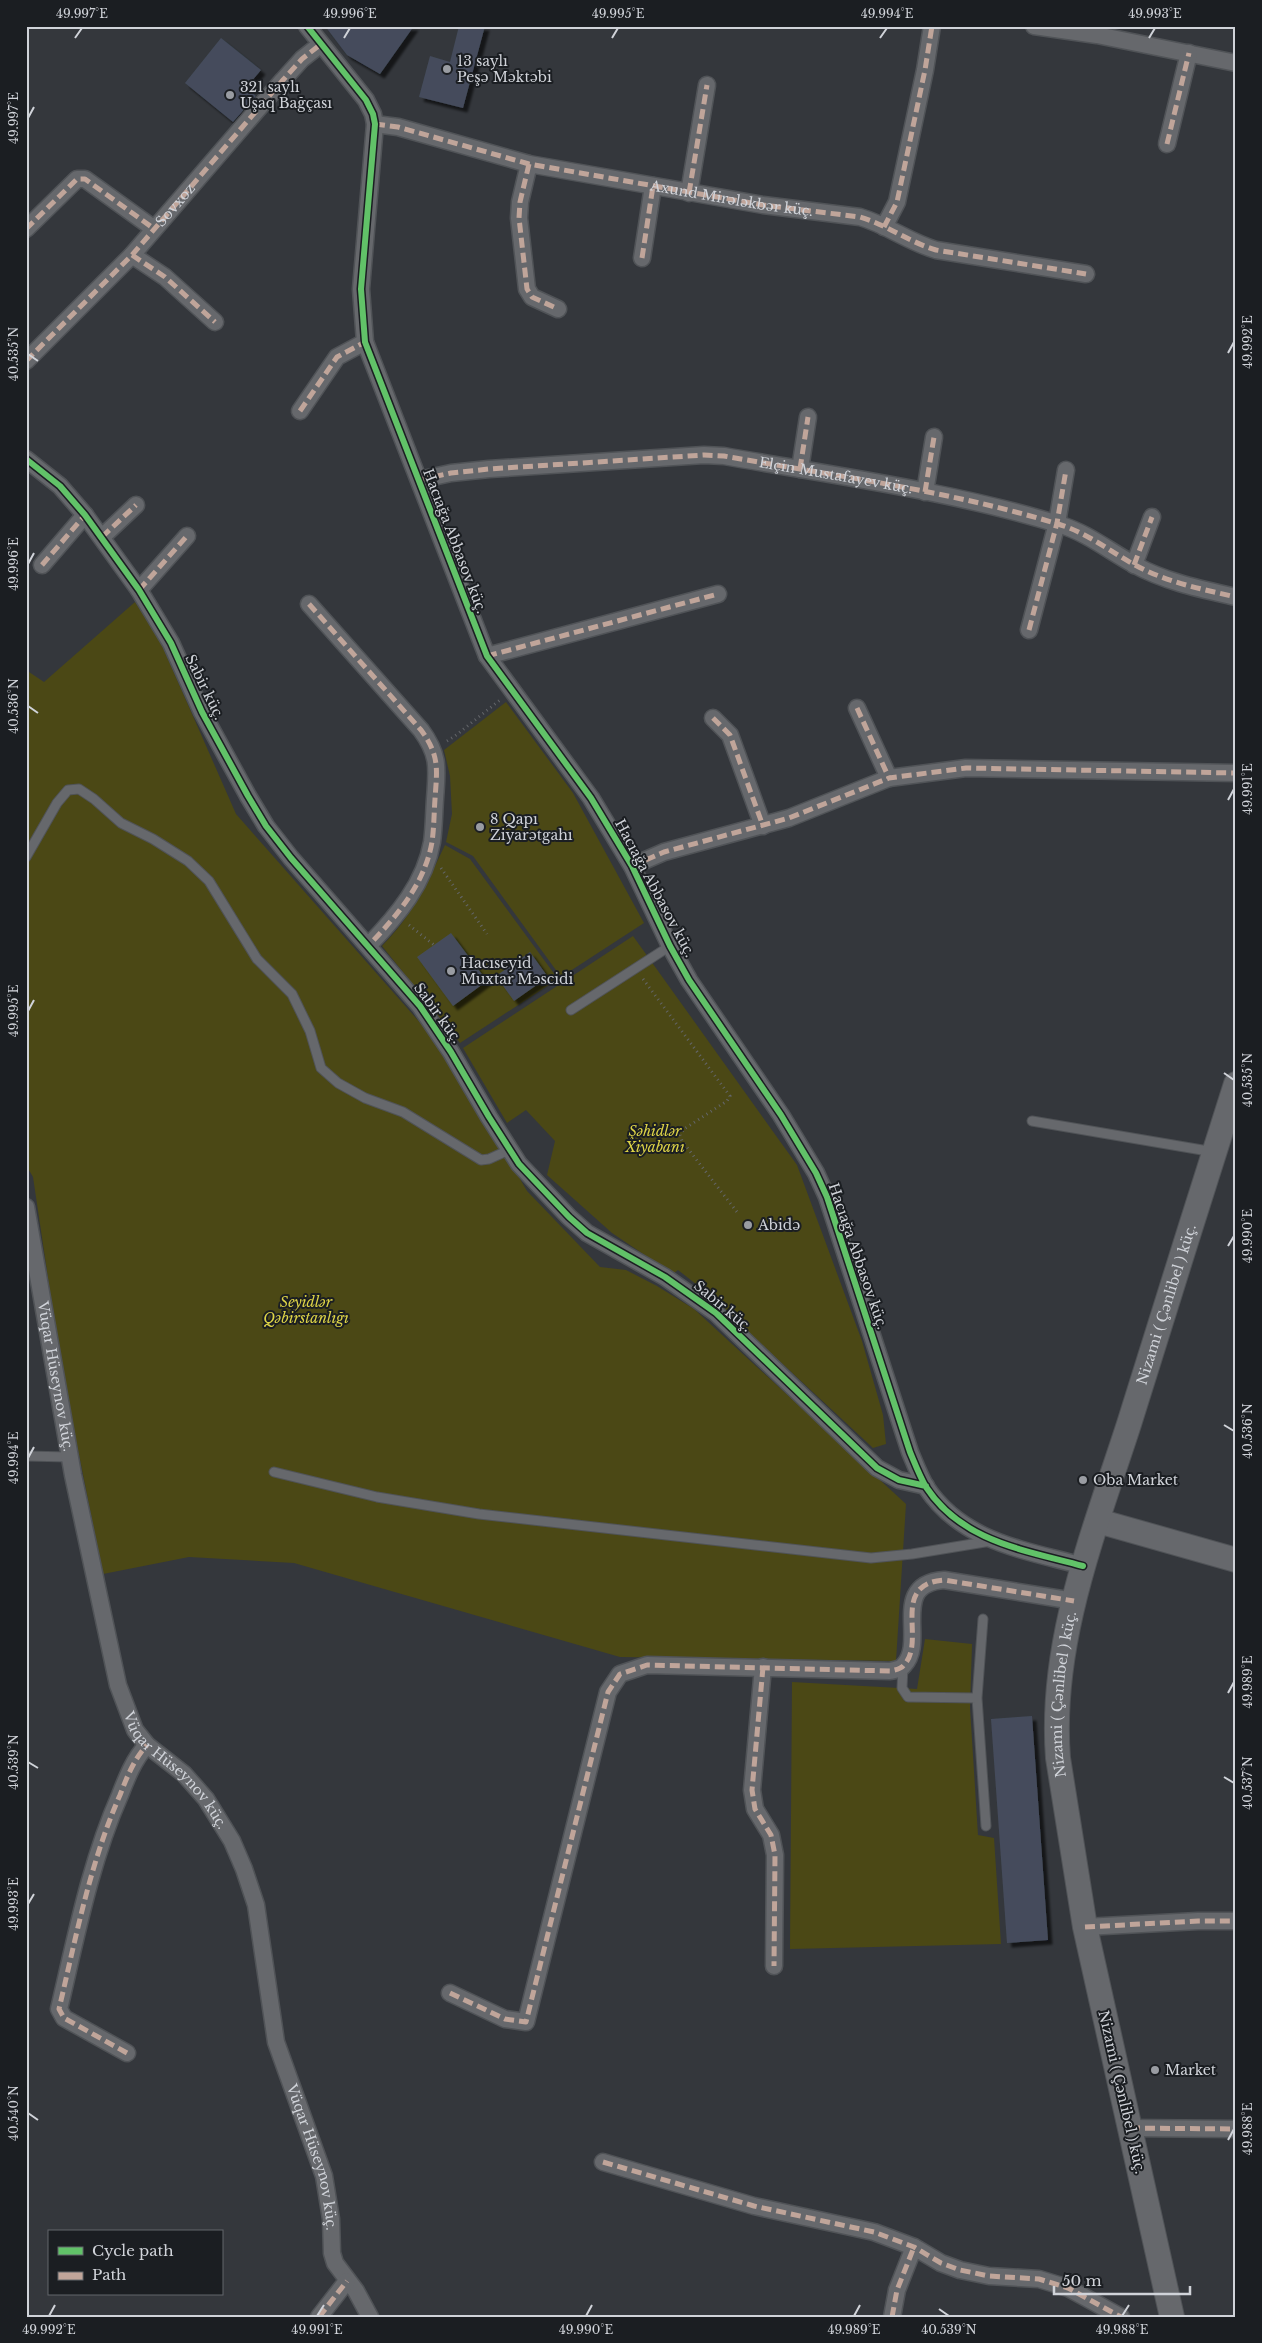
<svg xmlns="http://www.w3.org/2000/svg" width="1262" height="2343" font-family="'Libre Baskerville',serif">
<defs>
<filter id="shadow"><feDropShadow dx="4.5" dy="4.5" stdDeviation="1" flood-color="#0009"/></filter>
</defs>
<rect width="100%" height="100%" fill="#34373c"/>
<!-- green -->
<path fill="#4b4815" d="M135 602 160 641 236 814 445 1051 527 1191 600 1267 626 1270 657 1286 694 1309 906 1504 896 1661 620 1657 294 1563 189 1557 103 1574 61 1365 33 1177 26 1165V670L44 682Z
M506 702 573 793 644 923 561 977 473 856 446 842 452 814 450 776 444 750Z
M445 845 470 859 558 979 460 1043 382 946C412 916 427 883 445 845Z
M633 936 797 1165 862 1341 883 1415 886 1444 873 1448 701 1288 678 1270 673 1274 612 1233 547 1175 555 1141 526 1110 507 1123 463 1048Z
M925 1639 972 1644 970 1708 978 1835 994 1838 1001 1944 790 1949 792 1682 917 1689Z"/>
<!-- building -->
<path fill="#444c5c" filter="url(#shadow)" d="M325 26H414L380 74 347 55Z
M459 26H485L463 108 419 97 430 56 450 62Z
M221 38 261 70 246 88 256 96 233 122 185 83Z
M451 933 487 981 453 1006 417 957Z
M530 952 548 977 514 1001 496 976Z
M1032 1716 1048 1940 1007 1943 991 1719Z"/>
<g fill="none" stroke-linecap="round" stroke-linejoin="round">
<defs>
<path id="lane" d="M26 857 57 803 68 790 79 789 94 799 121 823 153 839 188 861 209 881 257 959 292 994 310 1031 321 1068 338 1083 365 1098 403 1112 481 1160 489 1159 509 1150
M571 1010 670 946
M1032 1121 1214 1152
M26 1456 69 1457
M274 1472 377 1497 479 1514 871 1558 912 1554 991 1541
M983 1619 977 1698 986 1826
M903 1667 902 1688 908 1697 977 1698"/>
<g id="street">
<path d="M307 26 366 100 373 114 375 124 361 289 365 342 487 656 591 798 632 866 670 946 689 980 781 1115 816 1173 827 1197 910 1452C915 1464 920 1477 926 1487 962 1542 1025 1550 1083 1566"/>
<path d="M1034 26 1097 35 1236 63"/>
<path d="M375 124 398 127 529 164 763 205 860 217C887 225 909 242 936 250L1086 274"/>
<path d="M1167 144 1189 53"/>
<path d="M529 164 520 202 519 218 527 289 532 297 558 309"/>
<path d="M689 193 707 85"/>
<path d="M884 227 897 202 925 70 932 26"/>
<path d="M26 229 77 179H85L153 228"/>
<path d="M132 255 165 277 215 322"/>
<path d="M642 258 653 186"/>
<path id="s1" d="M26 361 132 255 283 80 302 59 321 44"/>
<path d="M300 411 337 357 365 342"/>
<path d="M26 459 60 486 85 515 139 590 171 643 202 712 248 796 266 826 291 858 420 1006 451 1052 489 1117 519 1164 569 1217 587 1233 665 1277 716 1313 877 1468 899 1480 926 1486"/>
<path d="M800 469 808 417"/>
<path id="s2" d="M419 480 451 473 489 469 704 455 724 456C836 476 950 491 1058 524 1088 533 1109 551 1135 565 1166 582 1201 589 1236 597"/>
<path d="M925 492 934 437"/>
<path d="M102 537 136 505"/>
<path d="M42 565 85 515"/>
<path d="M1134 565 1152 517"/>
<path d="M139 590 187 536"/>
<path d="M309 604 421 730C440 756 437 769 435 799 434 813 434 828 432 842 425 883 397 916 369 945"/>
<path d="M1029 630 1057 523 1066 470"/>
<path d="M487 656 718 594"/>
<path d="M857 708 889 778"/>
<path d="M713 718 730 735 763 826"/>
<path d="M632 866 664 852 789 818 889 778 966 768 1236 773"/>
<path id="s3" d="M26 1207 73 1475 118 1685 135 1730 147 1745 184 1774 206 1799 232 1841 244 1869 256 1905 276 2042 324 2176 331 2219 332 2253 335 2263 356 2291 370 2317"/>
<path d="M763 1667 752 1790 755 1809 771 1835 775 1855 774 1966"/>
<path d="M1085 1927 1198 1921H1236"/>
<path d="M450 1993 505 2019 526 2022 608 1692 620 1674 647 1665 890 1671C895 1670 901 1669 904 1665 927 1641 889 1584 944 1580L1074 1601"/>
<path d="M127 2053 64 2018 59 2009C76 1937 90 1863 120 1795 127 1777 134 1759 147 1745"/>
<path d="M1130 2128 1236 2129"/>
<path d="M603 2162 754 2206 874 2232 914 2247 941 2263 960 2270 989 2276 1039 2279 1068 2288 1121 2317"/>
<path d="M319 2317 347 2281"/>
<path d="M892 2317 897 2290 914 2247"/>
</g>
<g id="secondary">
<path d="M1098 1521 1236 1560"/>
<path id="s4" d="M1172 2317 1085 1927 1058 1758C1049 1643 1094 1532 1129 1424 1164 1311 1200 1197 1236 1084"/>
</g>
</defs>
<!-- lane casing -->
<use href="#lane" stroke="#505357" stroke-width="11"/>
<!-- street casing -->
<use href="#street" stroke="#505357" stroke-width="19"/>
<!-- secondary casing -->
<use href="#secondary" stroke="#505357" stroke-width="26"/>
<!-- path -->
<path stroke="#64666a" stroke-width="3" stroke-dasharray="1 4" stroke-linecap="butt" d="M447 741 455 736 500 700
M441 868 487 934
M409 925 434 945
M643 979 730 1096 727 1101 684 1129 680 1135 682 1141 737 1212"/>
<!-- lane -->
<use href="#lane" stroke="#66686c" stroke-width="9"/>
<!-- street -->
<use href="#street" stroke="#66686c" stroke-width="16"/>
<!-- secondary -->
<use href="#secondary" stroke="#66686c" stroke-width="24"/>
<!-- quiet -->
<g stroke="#c0a59a" stroke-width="5" stroke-dasharray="10 5" stroke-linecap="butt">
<path id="s5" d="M375 124 398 127 529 164 763 205 860 217C887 225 909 242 936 250L1086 274"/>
<path d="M1167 144 1189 53"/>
<path d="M529 164 520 202 519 218 527 289 532 297 558 309"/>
<path d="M689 193 707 85"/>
<path d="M884 227 897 202 925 70 932 26"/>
<path d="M26 229 77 179H85L153 228"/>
<path d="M132 255 165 277 215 322"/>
<path d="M642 258 653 186"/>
<path d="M26 361 132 255 283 80 302 59 321 44"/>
<path d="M300 411 337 357 365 342"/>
<path d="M800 469 808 417"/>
<path d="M419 480 451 473 489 469 704 455 724 456C836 476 950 491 1058 524 1088 533 1109 551 1135 565 1166 582 1201 589 1236 597"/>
<path d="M925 492 934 437"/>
<path d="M102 537 136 505"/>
<path d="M42 565 85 515"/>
<path d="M1134 565 1152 517"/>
<path d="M139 590 187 536"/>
<path d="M309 604 421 730C440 756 437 769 435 799 434 813 434 828 432 842 425 883 397 916 369 945"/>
<path d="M1029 630 1057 523 1066 470"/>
<path d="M487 656 718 594"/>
<path d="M857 708 889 778"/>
<path d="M713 718 730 735 763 826"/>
<path d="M632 866 664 852 789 818 889 778 966 768 1236 773"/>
<path d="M763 1667 752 1790 755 1809 771 1835 775 1855 774 1966"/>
<path d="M1085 1927 1198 1921H1236"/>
<path d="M450 1993 505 2019 526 2022 608 1692 620 1674 647 1665 890 1671C895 1670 901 1669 904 1665 927 1641 889 1584 944 1580L1074 1601"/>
<path d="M127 2053 64 2018 59 2009C76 1937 90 1863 120 1795 127 1777 134 1759 147 1745"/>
<path d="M1130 2128 1236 2129"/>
<path d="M603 2162 754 2206 874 2232 914 2247 941 2263 960 2270 989 2276 1039 2279 1068 2288 1121 2317"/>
<path d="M319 2317 347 2281"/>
<path d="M892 2317 897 2290 914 2247"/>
</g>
<defs>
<path id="cycleway" d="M307 26 366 100 373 114 375 124 361 289 365 342 487 656 591 798 632 866 670 946 689 980 781 1115 816 1173 827 1197 910 1452C915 1464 920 1477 926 1487 962 1542 1025 1550 1083 1566
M26 459 60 486 85 515 139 590 171 643 202 712 248 796 266 826 291 858 420 1006 451 1052 489 1117 519 1164 569 1217 587 1233 665 1277 716 1313 877 1468 899 1480 926 1486"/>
</defs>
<!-- cycleway casing -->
<use href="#cycleway" stroke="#1b1e22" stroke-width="9"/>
<!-- cycleway -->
<use href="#cycleway" stroke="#61c268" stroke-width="6"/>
</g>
<!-- ticks -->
<path fill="none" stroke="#d0d3d9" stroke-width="2" d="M75 38 82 28M344 38 350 28M612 38 618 28M880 38 887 28M1149 38 1155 28M28 118 34 107M1228 353 1234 342M28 354 38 361M28 564 34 553M28 706 38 713M1228 800 1234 789M28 1011 34 1000M1224 1073 1234 1080M1228 1246 1234 1236M1224 1425 1234 1431M28 1458 34 1447M1228 1693 1234 1682M28 1762 38 1768M1224 1777 1234 1783M28 1904 34 1894M28 2113 38 2120M1228 2140 1234 2129M939 2309 949 2316M49 2316 55 2305M317 2316 324 2305M586 2316 592 2305M854 2316 860 2305M1122 2316 1129 2305"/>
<!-- markers -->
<g fill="#999ca2" stroke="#1b1e22" stroke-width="2">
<circle cx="447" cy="69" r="5"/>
<circle cx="230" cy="95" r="5"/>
<circle cx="480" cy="827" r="5"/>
<circle cx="451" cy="971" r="5"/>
<circle cx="748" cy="1225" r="5"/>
<circle cx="1083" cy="1480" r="5"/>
<circle cx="1155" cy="2070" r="5"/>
</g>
<g text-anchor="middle" stroke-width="4" stroke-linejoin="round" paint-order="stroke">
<!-- poi labels -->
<g font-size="14" fill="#d0d3d9" stroke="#1b1e22" text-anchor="start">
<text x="457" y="66">13 saylı<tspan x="457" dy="16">Peşə Məktəbi</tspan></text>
<text x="240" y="92">321 saylı<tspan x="240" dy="16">Uşaq Bağçası</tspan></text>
<text x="490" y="824">8 Qapı<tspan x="490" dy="16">Ziyarətgahı</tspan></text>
<text x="461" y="968">Hacıseyid<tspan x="461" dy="16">Muxtar Məscidi</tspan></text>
<text x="758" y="1230">Abidə</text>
<text x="1093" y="1485">Oba Market</text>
<text x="1165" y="2075">Market</text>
</g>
<!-- street labels -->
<g font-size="14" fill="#d0d3d9" stroke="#1b1e22">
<text dy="5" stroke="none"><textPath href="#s5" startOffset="365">Axund Mirələkbər küç.</textPath></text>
<text dy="5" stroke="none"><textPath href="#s1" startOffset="216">Sovxoz</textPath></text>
<text dy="5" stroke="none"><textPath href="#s2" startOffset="420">Elçin Mustafayev küç.</textPath></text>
<text transform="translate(455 541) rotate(69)" y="5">Hacıağa Abbasov küç.</text>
<text transform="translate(205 687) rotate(64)" y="5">Sabir küç.</text>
<text transform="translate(655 888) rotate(62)" y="5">Hacıağa Abbasov küç.</text>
<text transform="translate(438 1013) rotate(54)" y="5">Sabir küç.</text>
<text transform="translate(858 1256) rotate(71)" y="5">Hacıağa Abbasov küç.</text>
<text dy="5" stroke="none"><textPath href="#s4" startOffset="1040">Nizami ( Çənlibel ) küç.</textPath></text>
<text transform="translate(723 1306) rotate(40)" y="5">Sabir küç.</text>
<text dy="5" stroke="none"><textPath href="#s3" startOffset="172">Vüqar Hüseynov küç.</textPath></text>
<text dy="5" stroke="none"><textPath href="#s4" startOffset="635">Nizami ( Çənlibel ) küç.</textPath></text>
<text dy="5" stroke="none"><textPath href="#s3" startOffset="592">Vüqar Hüseynov küç.</textPath></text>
<text transform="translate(1122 2092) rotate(77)" y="5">Nizami ( Çənlibel ) küç.</text>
<text dy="5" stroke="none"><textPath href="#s3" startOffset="1012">Vüqar Hüseynov küç.</textPath></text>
</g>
<!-- park labels -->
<g font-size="14" font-style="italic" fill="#ded447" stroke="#1b1e22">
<text x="655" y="1136">Şəhidlər<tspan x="655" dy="16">Xiyabanı</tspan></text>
<text x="306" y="1307">Seyidlər<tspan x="306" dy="16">Qəbirstanlığı</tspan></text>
</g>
</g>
<!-- border -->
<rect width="1262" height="2343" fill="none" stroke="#1b1e22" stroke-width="55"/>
<!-- legend -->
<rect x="48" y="2230" width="175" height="65" fill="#1b1e22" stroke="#63666b"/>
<rect x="58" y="2247" width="25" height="8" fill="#61c268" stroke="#63666b"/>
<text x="92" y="2256" font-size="15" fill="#d0d3d9">Cycle path</text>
<rect x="58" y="2272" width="25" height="8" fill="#c0a59a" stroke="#63666b"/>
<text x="92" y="2280" font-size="15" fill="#d0d3d9">Path</text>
<!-- scale -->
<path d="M1054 2286v8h136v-8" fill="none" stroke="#d0d3d9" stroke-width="2.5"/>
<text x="1062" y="2286" font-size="15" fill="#d0d3d9" stroke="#1b1e22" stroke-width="4" paint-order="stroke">50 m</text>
<rect x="28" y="28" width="1206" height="2288" fill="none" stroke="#d0d3d9" stroke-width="2"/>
<g font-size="12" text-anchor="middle" fill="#d0d3d9">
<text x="82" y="18">49.997°E</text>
<text x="350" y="18">49.996°E</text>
<text x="618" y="18">49.995°E</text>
<text x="887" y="18">49.994°E</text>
<text x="1155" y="18">49.993°E</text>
<text transform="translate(14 118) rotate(-90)" y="4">49.997°E</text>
<text transform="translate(1248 342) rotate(-90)" y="4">49.992°E</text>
<text transform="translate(14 354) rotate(-90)" y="4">40.535°N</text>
<text transform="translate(14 564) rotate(-90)" y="4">49.996°E</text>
<text transform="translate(14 706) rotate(-90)" y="4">40.536°N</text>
<text transform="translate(1248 789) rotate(-90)" y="4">49.991°E</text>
<text transform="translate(14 1011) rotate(-90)" y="4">49.995°E</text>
<text transform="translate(1248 1080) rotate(-90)" y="4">40.535°N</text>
<text transform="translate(1248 1236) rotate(-90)" y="4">49.990°E</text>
<text transform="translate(1248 1431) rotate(-90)" y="4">40.536°N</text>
<text transform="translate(14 1458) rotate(-90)" y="4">49.994°E</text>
<text transform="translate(1248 1682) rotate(-90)" y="4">49.989°E</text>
<text transform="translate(14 1762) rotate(-90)" y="4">40.539°N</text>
<text transform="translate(1248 1783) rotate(-90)" y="4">40.537°N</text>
<text transform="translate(14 1904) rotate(-90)" y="4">49.993°E</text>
<text transform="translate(14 2113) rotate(-90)" y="4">40.540°N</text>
<text transform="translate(1248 2129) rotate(-90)" y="4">49.988°E</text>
<text x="49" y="2334">49.992°E</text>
<text x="317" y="2334">49.991°E</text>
<text x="586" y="2334">49.990°E</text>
<text x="854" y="2334">49.989°E</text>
<text x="949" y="2334">40.539°N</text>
<text x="1122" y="2334">49.988°E</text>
</g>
</svg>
